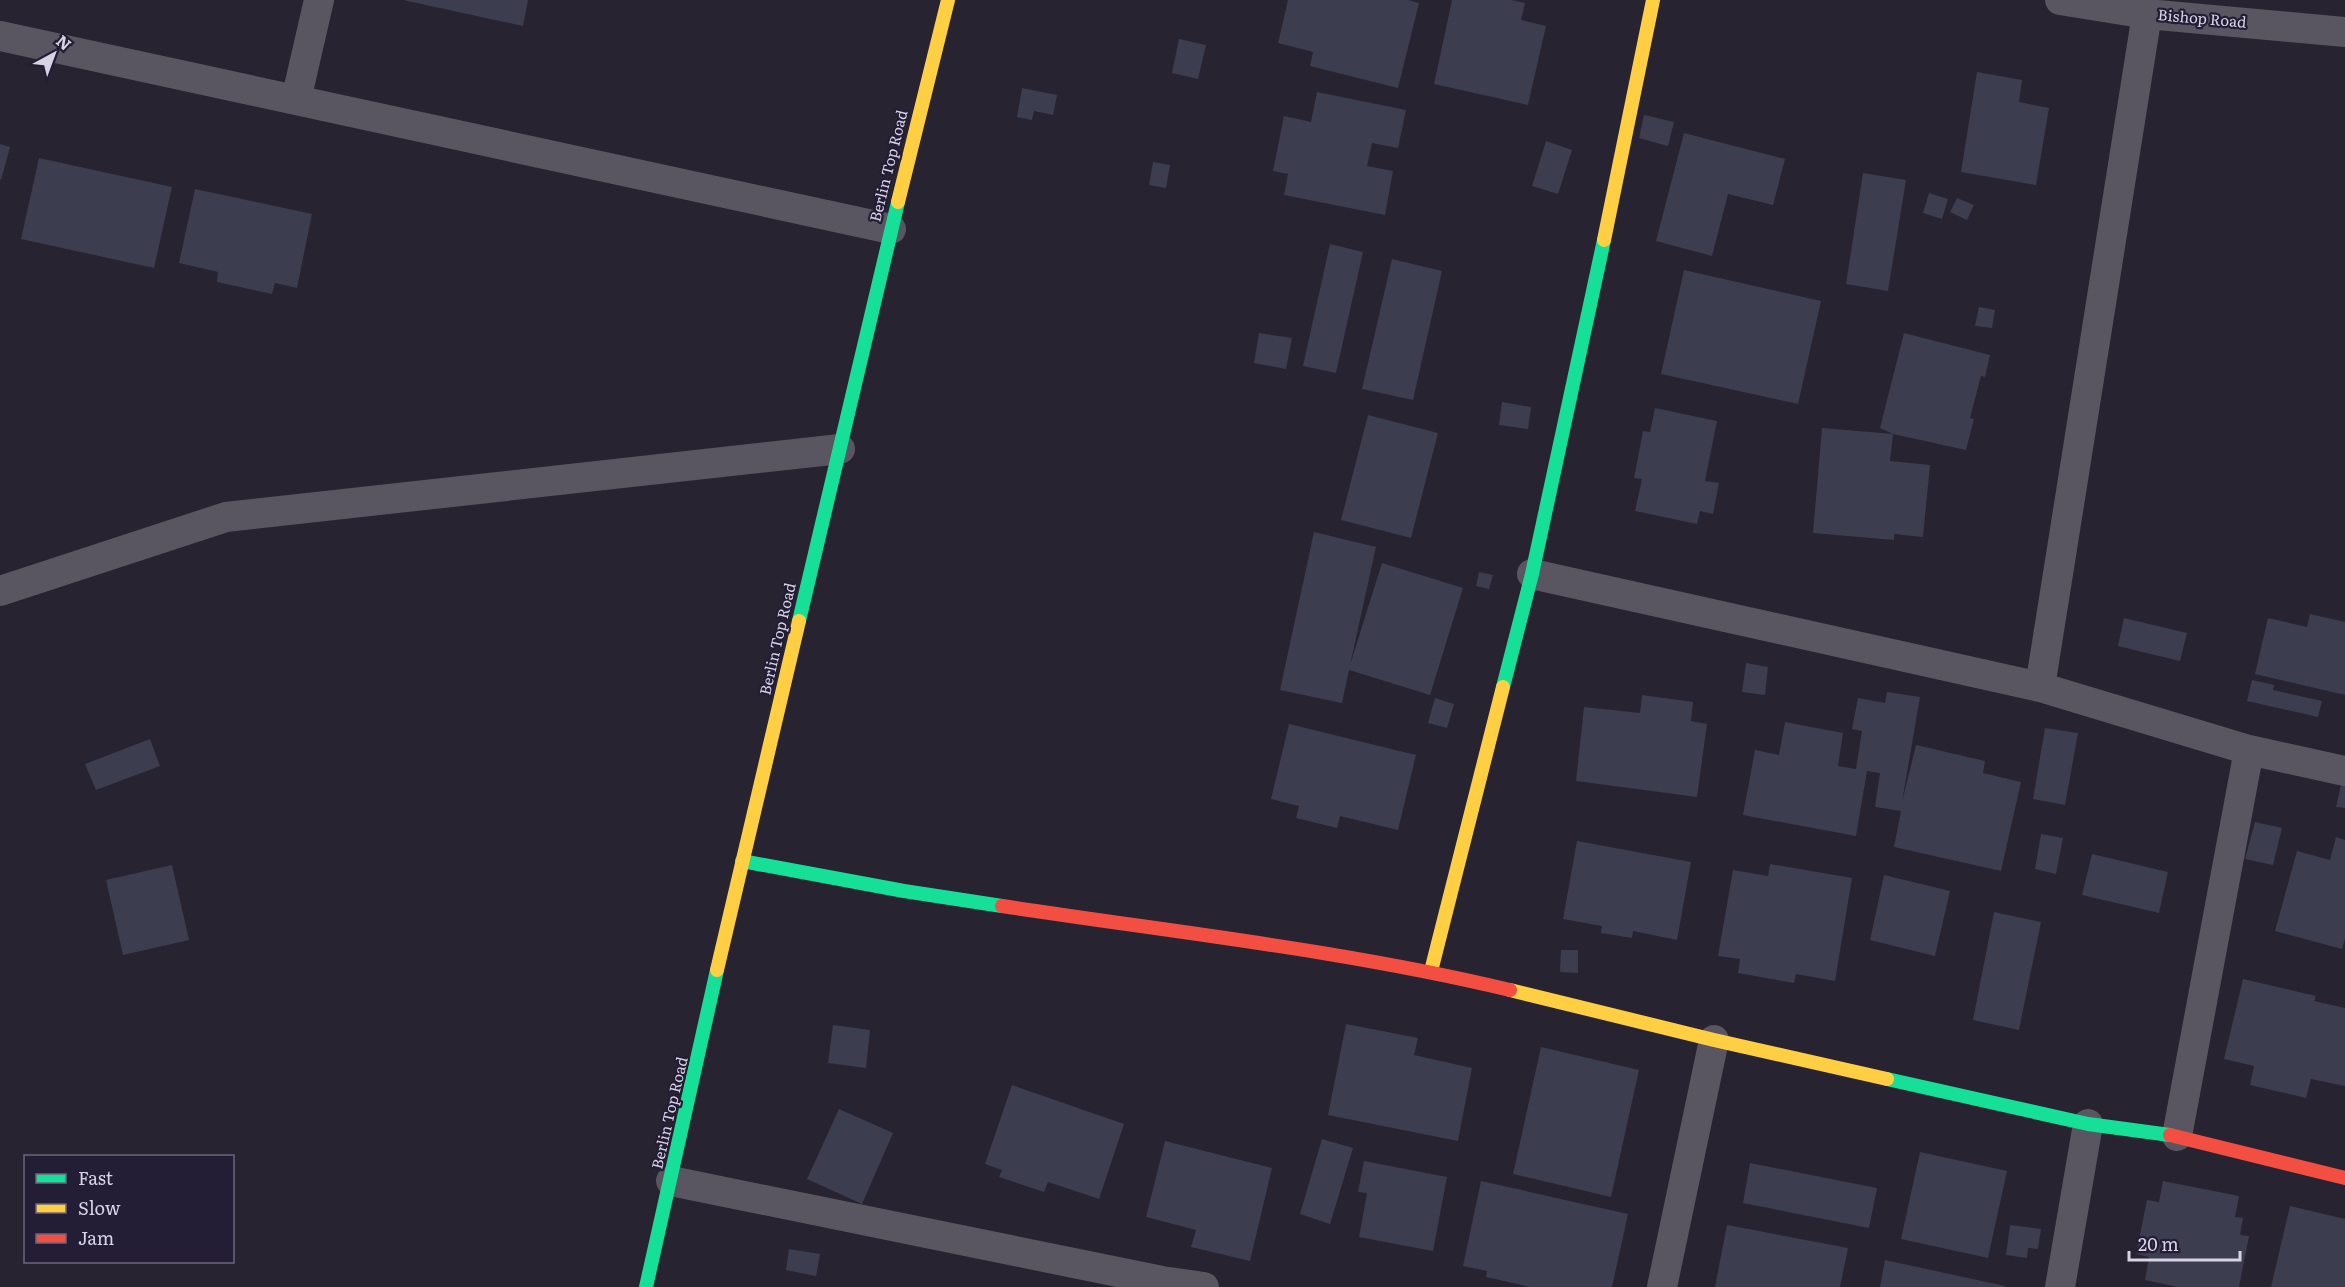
<svg xmlns="http://www.w3.org/2000/svg" width="2345" height="1287" font-family="Literata,serif">
<rect width="100%" height="100%" fill="#272330"/>
<!-- building -->
<path fill="#3d3d50" d="M403 0H528L523 26Z
M1288 0H1408L1419 3 1398 88 1310 66 1313 52 1278 43Z
M1452 0H1511L1525 3 1521 20 1546 26 1528 105 1434 84Z
M1179 39 1206 45 1198 79 1172 73Z
M1977 72 2022 80 2019 102 2049 108 2036 185 1961 172Z
M1022 88 1057 95 1053 115 1034 111 1032 120 1017 117Z
M1317 92 1406 110 1398 148 1372 143 1367 166 1393 171 1385 215 1284 195 1288 174 1273 171 1284 116 1311 122Z
M1644 115 1674 122 1668 146 1639 138Z
M1684 133 1785 159 1773 205 1728 194 1712 256 1656 241Z
M1546 141 1572 150 1558 194 1532 186Z
M0 144 10 147 1 180 0 179Z
M39 158 172 187 154 268 21 239Z
M1153 162 1170 165 1166 188 1149 185Z
M1863 173 1906 180 1888 291 1846 284Z
M195 189 312 214 297 288 275 283 272 294 217 282 218 272 179 263Z
M1929 193 1948 199 1942 219 1923 213Z
M1957 198 1974 205 1967 220 1950 212Z
M1330 244 1363 252 1336 373 1303 366Z
M1392 259 1442 271 1413 400 1362 389Z
M1684 270 1821 301 1798 404 1661 374Z
M1979 307 1995 310 1992 328 1975 326Z
M1259 333 1292 338 1286 369 1254 363Z
M1904 333 1990 355 1985 377 1981 376 1970 418 1974 419 1966 450 1893 434 1880 428Z
M1502 402 1531 407 1528 429 1499 425Z
M1655 408 1717 421 1705 481 1719 483 1713 514 1700 511 1697 524 1635 511 1642 479 1634 478 1643 431 1650 432Z
M1368 415 1438 433 1411 538 1341 520Z
M1822 428 1893 434 1890 461 1930 465 1923 537 1894 534V540L1813 533Z
M1314 532 1376 547 1350 665 1382 563 1463 588 1430 695 1349 670 1342 703 1280 690Z
M1479 572 1493 575 1489 589 1476 586Z
M2310 614 2345 622V695L2255 674 2268 618 2307 627Z
M2124 618 2187 633 2180 661 2118 646Z
M1746 663 1768 667 1765 695 1742 692Z
M2252 680 2274 685 2273 690 2322 701 2318 717 2247 701Z
M1887 692 1920 697 1902 802 1916 745 1985 761 1983 773 2021 782 2001 871 1894 847 1901 811 1875 807 1880 773 1867 771 1856 836 1743 815 1755 750 1779 755 1785 722 1843 733 1838 766 1856 769 1862 731 1852 729 1858 698 1885 703Z
M1642 695 1693 702 1691 721 1707 724 1697 797 1576 781 1584 707 1640 713Z
M1435 698 1454 704 1447 728 1428 723Z
M1289 724 1416 755 1398 830 1340 816 1337 828 1296 818 1299 806 1271 799Z
M2045 728 2078 733 2065 805 2033 799Z
M150 739 160 766 96 790 85 764Z
M2341 785 2345 786V808L2336 807Z
M2255 822 2282 828 2273 865 2245 859Z
M2041 834 2063 838 2056 874 2035 869Z
M2336 837 2345 840V939L2342 949 2275 931 2297 851 2330 860Z
M1577 841 1691 862 1677 940 1633 931 1632 938 1601 933 1602 926 1563 919Z
M2092 854 2168 872 2159 913 2082 895Z
M1770 864 1852 878 1835 981 1796 974 1794 983 1738 973 1740 959 1718 956 1733 870 1768 876Z
M172 865 189 940 123 955 106 880Z
M1884 875 1950 891 1935 956 1870 940Z
M1994 912 2041 922 2019 1030 1973 1020Z
M1561 950H1578V973L1560 972Z
M2243 979 2316 996 2314 1001 2345 1008V1086L2311 1079 2306 1098 2250 1085 2254 1066 2224 1059Z
M1346 1024 1418 1038 1414 1055 1472 1068 1458 1141 1328 1115Z
M833 1025 870 1030 866 1068 828 1063Z
M1541 1047 1639 1070 1611 1197 1513 1174Z
M1012 1085 1124 1124 1099 1199 1048 1182 1044 1192 999 1177 1002 1170 985 1164Z
M839 1109 893 1133 862 1204 807 1179Z
M1322 1139 1353 1148 1330 1224 1300 1214Z
M1165 1141 1272 1168 1250 1261 1191 1247 1196 1230 1146 1217Z
M1920 1152 2007 1171 1988 1258 1901 1239Z
M1364 1161 1447 1177 1433 1251 1359 1237 1367 1193 1358 1192Z
M1750 1163 1877 1188 1869 1228 1743 1203Z
M1481 1181 1628 1214 1612 1287H1530L1486 1277 1487 1271 1463 1266Z
M2163 1181 2239 1196 2235 1217 2243 1218 2240 1235 2249 1236 2239 1287H2178L2145 1280 2149 1257 2136 1254 2147 1200 2159 1202Z
M2290 1206 2345 1219V1287H2271Z
M1727 1225 1848 1248 1840 1287H1715Z
M2010 1225 2041 1229 2038 1249 2028 1248 2027 1258 2006 1255Z
M789 1249 820 1254 816 1276 786 1270Z
M1885 1260 2005 1286V1287H1880Z"/>
<g fill="none" stroke-linecap="round" stroke-linejoin="round">
<!-- street -->
<path stroke="#595661" stroke-width="30" d="M2060 0 2147 14 2345 32
M0 36 891 229
M296 100 319 0
M1532 574 2040 687 2249 750 2345 771
M0 591 226 517 840 449
M2040 687 2147 14
M2177 1136 2249 750
M671 1181 1162 1281 1204 1287
M1662 1287 1714 1040
M2060 1287 2088 1124"/>
<!-- fast -->
<path stroke="#16e098" stroke-width="14" d="M799 621 898 202
M1503 687 1532 574 1604 240
M742 861 904 891 1002 906
M1887 1079 2088 1124 2170 1135
M646 1287 717 970"/>
<!-- slow -->
<path stroke="#ffcf43" stroke-width="14" d="M898 202 948 0
M1604 240 1653 0
M717 970 799 621
M1431 971 1503 687
M1510 990 1714 1040 1887 1079"/>
<!-- jam -->
<path stroke="#f24e42" stroke-width="14" d="M1002 906C1172 932 1343 950 1510 990
M2170 1135 2345 1178"/>
</g>
<g text-anchor="middle" stroke-width="4.5" stroke-linejoin="round" paint-order="stroke">
<!-- street labels -->
<g font-size="15" fill="#d7d3e4" stroke="#241d36">
<text transform="translate(2202 19) rotate(5)" y="5">Bishop Road</text>
<text transform="translate(889 166) rotate(-76)" y="5">Berlin Top Road</text>
<text transform="translate(778 639) rotate(-77)" y="5">Berlin Top Road</text>
<text transform="translate(670 1113) rotate(-77)" y="5">Berlin Top Road</text>
</g>
</g>
<!-- legend -->
<rect x="24" y="1155" width="210" height="108" fill="#241d36" stroke="#6c667c" stroke-width="1.5"/>
<rect x="36" y="1174" width="30" height="9" fill="#16e098" stroke="#6c667c" stroke-width="1.5"/>
<text x="78" y="1185" font-size="18" fill="#d7d3e4">Fast</text>
<rect x="36" y="1204" width="30" height="9" fill="#ffcf43" stroke="#6c667c" stroke-width="1.5"/>
<text x="78" y="1215" font-size="18" fill="#d7d3e4">Slow</text>
<rect x="36" y="1234" width="30" height="9" fill="#f24e42" stroke="#6c667c" stroke-width="1.5"/>
<text x="78" y="1245" font-size="18" fill="#d7d3e4">Jam</text>
<!-- north arrow -->
<g transform="translate(54 54) rotate(41)" stroke="#241d36" stroke-width="4.5" paint-order="stroke">
<path d="M0-4.5L10 22L0 15L-10 22Z" fill="#d7d3e4"/>
<text y="-9" font-size="16" font-weight="bold" text-anchor="middle" fill="#d7d3e4">N</text>
</g>
<!-- scale -->
<path d="M2129 1251v9h111v-9" fill="none" stroke="#d7d3e4" stroke-width="3"/>
<text x="2138" y="1251" font-size="18" fill="#d7d3e4" stroke="#241d36" stroke-width="4.5" paint-order="stroke">20 m</text>
</svg>
